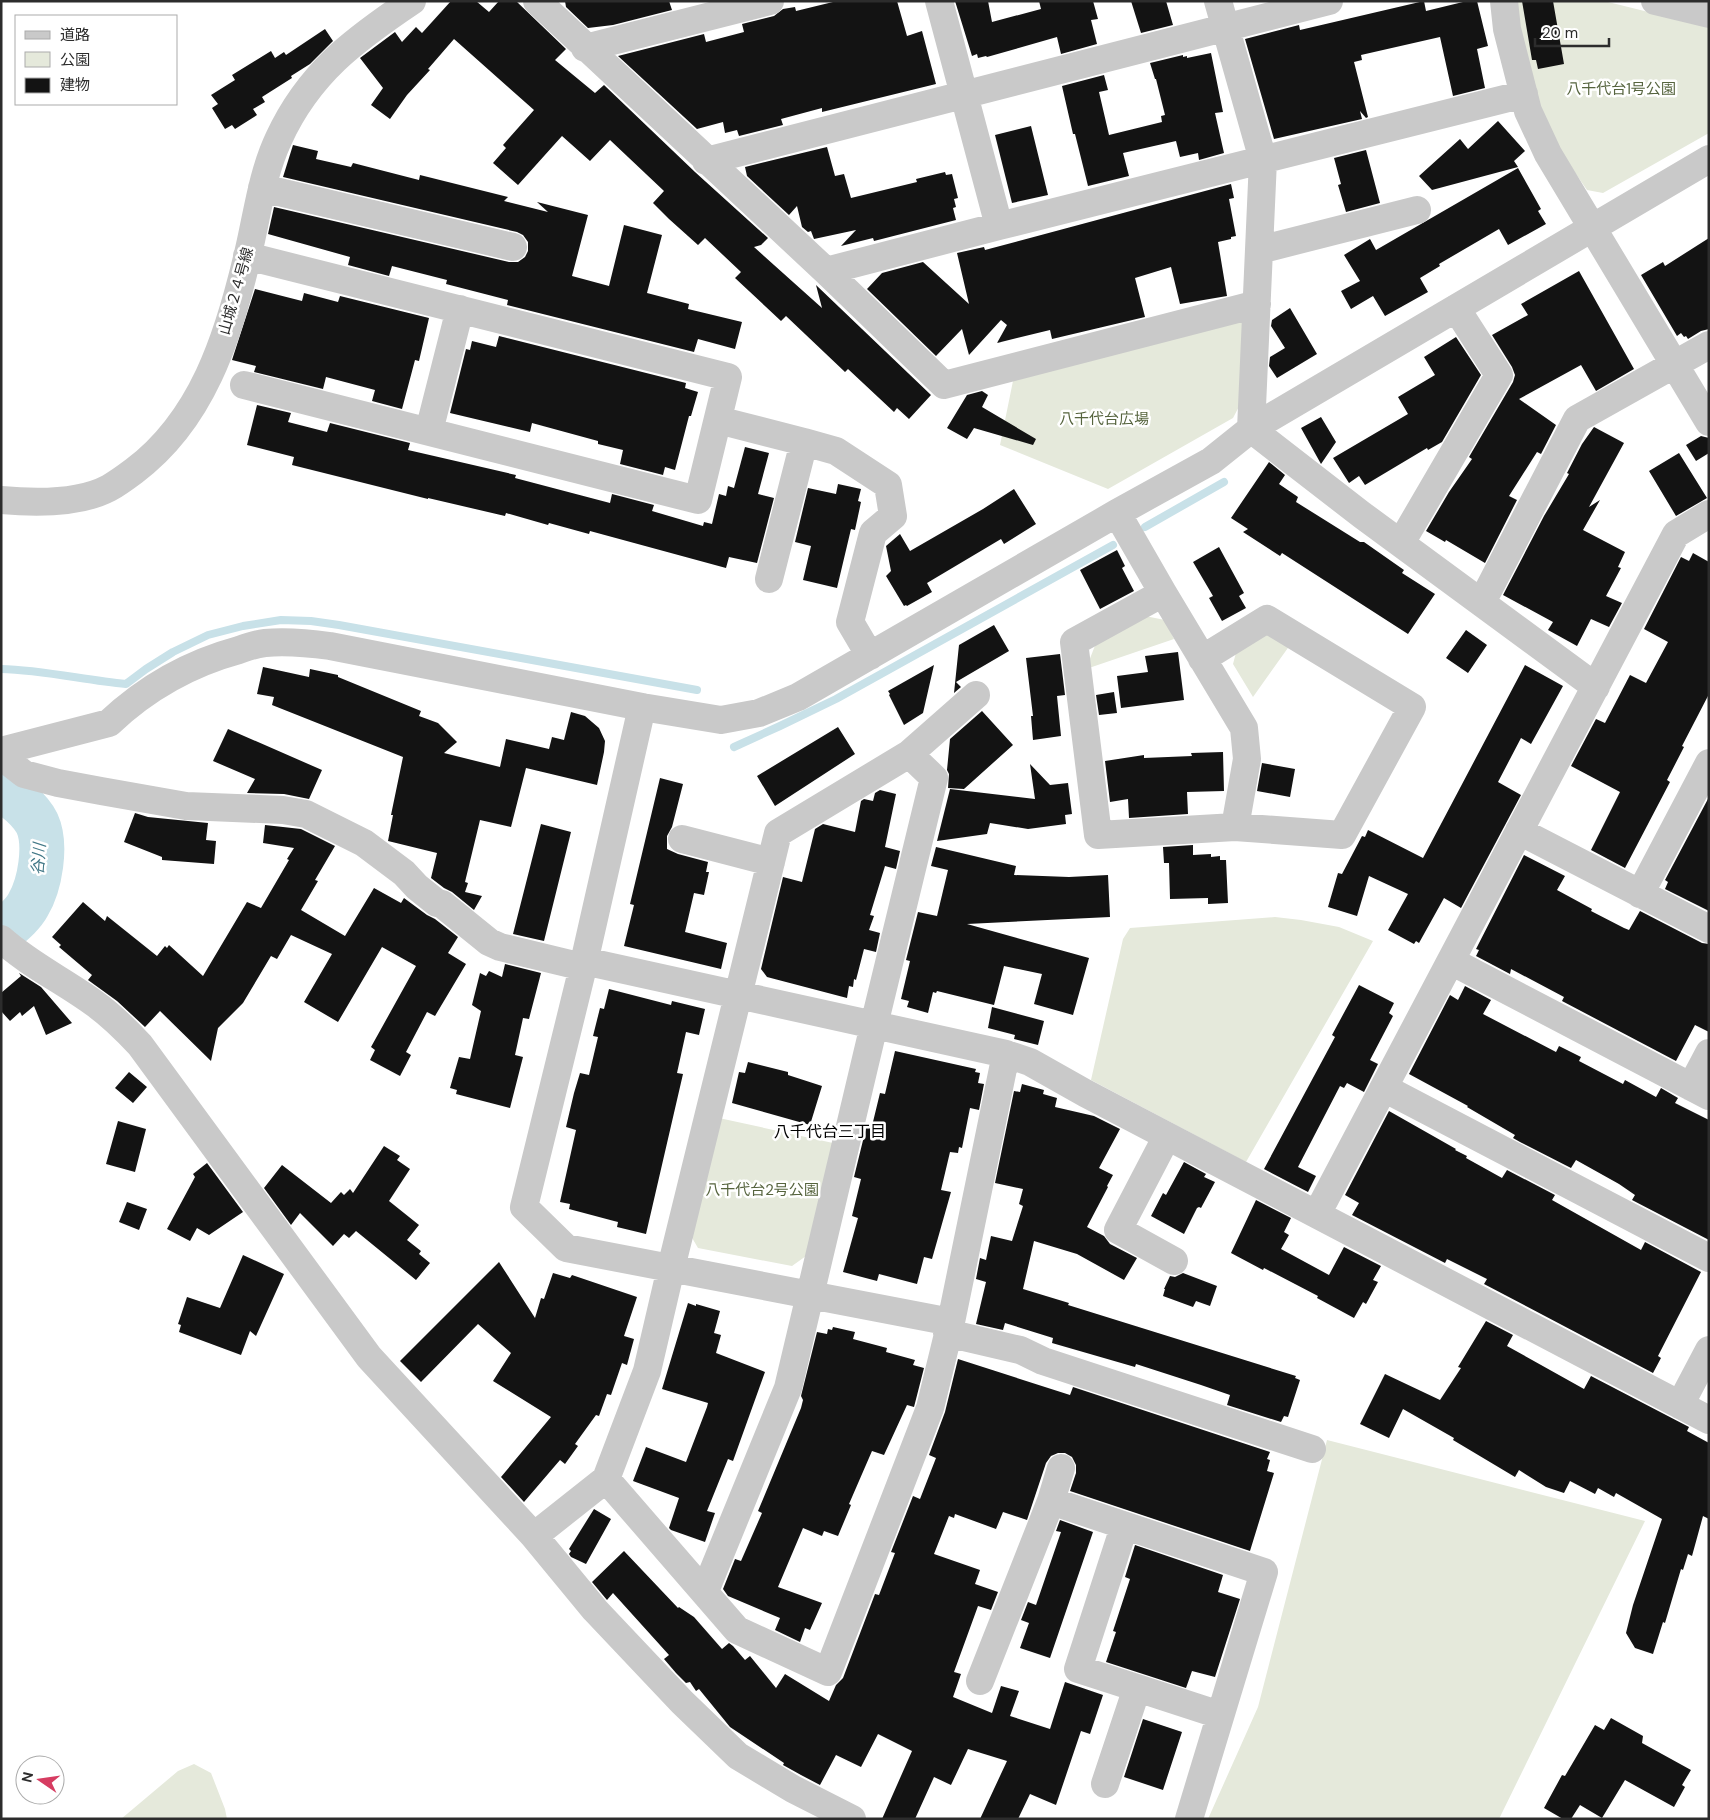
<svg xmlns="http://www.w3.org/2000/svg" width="1710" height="1820" font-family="'DM Sans','Noto Sans JP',sans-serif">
<rect width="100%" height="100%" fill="#fff"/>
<!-- green -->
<path fill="#e5e9db" d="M1516 1H1604L1709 27V133L1603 193 1587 190 1556 145 1540 106 1518 24Z
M1242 319 1243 399 1233 418 1108 489 1000 445 1014 376Z
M1145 616 1165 620 1174 639 1089 668V661L1096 643Z
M1259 632 1278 635 1290 645 1253 697 1233 664 1238 645Z
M1275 917 1301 920 1339 927 1373 941 1246 1162 1091 1080 1123 939 1130 928Z
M719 1118 833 1143 806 1256 792 1266 698 1248 691 1236Z
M1327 1440 1645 1521 1499 1819H1208L1258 1707Z
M194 1764 211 1773 225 1809 227 1819H121L178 1771Z"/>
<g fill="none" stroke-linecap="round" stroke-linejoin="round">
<!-- stream -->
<path stroke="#c8e1e8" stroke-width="8" d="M1145 527 1224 482
M1 669C43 670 84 680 126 684L146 669 173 652 208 635 243 626 281 620 311 621 339 625 697 690
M734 747 780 726 836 699 1113 545"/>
<!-- river -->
<path stroke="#c8e1e8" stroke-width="45" d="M1 789C15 798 29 808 37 823 47 845 40 885 28 905 22 916 10 925 1 933"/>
</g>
<!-- building -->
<path fill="#131313" d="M451 1H476L489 12 499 1H516L566 49 555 60 595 93 604 85 695 172 768 238 761 245 754 247 822 308 816 285 931 395 909 419 897 408 894 412 848 369 845 372 786 316 781 321 735 278 741 272 705 238 698 245 669 219 653 203 664 191 610 140 590 161 562 136 518 185 493 163 506 148 503 145 534 110 454 39 428 69 430 70 407 95 390 119 371 105 383 88 360 58 395 32 402 42 416 27 422 33Z
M565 1H669L672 10 613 25 588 28 566 7Z
M837 1H897L907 36 922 31 936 84 822 112V108L781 119 783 125 739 136 737 130 725 133 723 122 697 129 618 56 704 34 706 42 744 32 742 24 774 16 783 9 795 7 796 11Z
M955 1H988L992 22 1041 9 1039 1H1093L1098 19 1091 20 1097 44 1061 54 1057 37 987 57 986 56 978 58 977 54 972 56Z
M1131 1H1166L1173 25 1141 33Z
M1424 1 1426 11 1467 1H1477L1488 46 1477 49 1485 88 1453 96 1440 37 1361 55 1362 60 1354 62 1368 117 1366 118 1360 111 1362 119 1274 139 1245 39 1299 25 1300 30Z
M1522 1H1553L1564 64 1538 69 1536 60H1532Z
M325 29 333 41 310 64 291 76 292 78 262 97 265 102 253 109 257 115 235 129 232 125 225 129 212 108 218 104 211 95 235 80 232 75 271 51 275 58 284 52 286 55Z
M1211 53 1223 112 1215 113 1224 153 1199 160 1198 153 1180 157 1176 141 1123 153 1129 176 1088 186 1075 134H1073L1062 86 1104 75 1108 90 1099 92 1109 135 1162 122 1161 116 1165 115 1156 79H1155L1150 63 1183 55V57L1187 56V58Z
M1498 121 1525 151 1514 161 1518 167 1432 190 1419 176 1460 139 1468 149Z
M1031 126 1048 195 1012 203 995 135Z
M293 145 318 151 316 159 351 167 353 163 419 180 420 175 508 197 504 201 548 212 537 202 588 215 572 276 609 286 624 225 662 235 647 293 689 304 688 309 742 322 735 349 698 339 694 352 507 305 508 300 446 284 447 280 392 266 389 276 348 265 350 257 268 234 274 207 509 262H518L525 257 528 251V242L523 235 517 232 283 177Z
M827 147 835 176 844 174 851 198 917 182 916 179 945 172 946 175 952 174 958 198 954 199 956 207 953 208 956 220 874 241 873 238 841 246 856 230 814 239 811 231 808 232 802 227 797 206 789 215 747 176 745 167Z
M1366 150 1380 203 1346 212 1338 185 1341 184 1334 158Z
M1518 168 1541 209 1538 211 1546 224 1508 245 1499 229 1439 264 1440 266 1420 278 1428 292 1385 316 1373 296 1351 309 1341 291 1360 281 1344 255 1370 239 1376 250Z
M1231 184 1234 198 1229 199 1236 236 1231 237V239L1218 242 1227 296 1180 304 1171 267 1135 278 1145 317 1052 339 1050 330 997 343 1007 325 1001 320 969 355 962 329 936 356 867 289 882 273 923 262 969 304 957 253 984 247 985 250Z
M1709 238V329L1701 331 1688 339 1686 336 1684 337 1681 333 1677 336 1641 275 1663 262 1665 266Z
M1579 271 1634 369 1596 391 1581 365 1519 399 1556 425 1541 454 1537 452 1509 496 1517 500 1485 563 1446 540 1445 542 1426 531 1449 492 1472 459 1469 457 1513 382 1515 375 1512 367 1492 335 1528 315 1521 304Z
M255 289 302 301 304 293 338 302 340 296 429 318 419 361 415 360 402 409 372 401 375 390 326 377 323 389 254 372 256 366 232 360Z
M1290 308 1317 354 1277 378 1269 366 1270 357 1285 348 1271 326 1272 320Z
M499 336 686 383 685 388 698 392 691 416H689L675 470 665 467 663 475 620 464 623 450 598 444V441L532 423 530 432 450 413 466 349 470 350 472 341 496 347Z
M1456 337 1481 375 1442 442 1428 450 1427 448 1365 485 1359 476 1349 483 1333 458 1408 414 1398 397 1435 375 1424 357Z
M982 391 988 395 982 407 1036 439 1033 445 974 428 967 439 947 428 967 395Z
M257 405 291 413 288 422 327 432 330 423 410 443 408 450 516 475 515 478 610 503 612 494 654 505 652 511 703 526 704 522 712 524 719 494 726 496 728 486 734 488 745 447 769 453 758 494 774 498 757 563 729 557 726 568 590 531 589 534 549 523 548 525 506 513 505 516 428 498V499L292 465 294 457 247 445Z
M1321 417 1336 442 1321 464 1301 428Z
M1594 427 1624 443 1589 507 1600 500 1583 530 1625 552 1618 567 1621 568 1606 596 1622 603 1609 627 1591 619 1577 646 1548 630 1553 622 1503 595 1544 516 1569 474 1567 473 1582 444Z
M1701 436 1709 438V453L1696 461 1686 445Z
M1679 453 1707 498 1676 516 1649 471Z
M1269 462 1285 475 1279 484 1298 497 1296 502 1360 542H1364L1404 570 1402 573 1435 594 1408 634 1282 553 1280 556 1243 532 1248 529 1231 518Z
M838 484 861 489 858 501 861 502 855 530 851 529 837 588 803 580 811 546 795 542 808 488 836 494Z
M1014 489 1036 524 1004 544 1001 539 927 583 932 592 907 606 906 605 904 606 886 576 891 571 886 546 900 534 910 551 983 509Z
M1219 547 1244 593 1239 596 1246 608 1222 621 1209 598 1213 596 1193 562Z
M1117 550 1125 566 1122 568 1134 591 1100 609 1080 570Z
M1693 553 1709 562V694L1682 746 1684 747 1667 780 1670 782 1625 868 1591 850 1620 792 1571 766 1596 719 1605 723 1630 675 1646 683 1668 642 1644 629 1681 557 1689 561Z
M994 625 1009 651 956 682 961 687 954 693 959 645Z
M1466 630 1487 645 1468 673 1446 658Z
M1178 652 1184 700 1121 708 1117 676 1148 672 1145 656Z
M1060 654 1065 695 1057 696 1061 736 1033 740 1031 716H1033L1026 658Z
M934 665 923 713 904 725 889 695 890 694 888 691Z
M1525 665 1563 686 1531 744 1521 738 1498 782 1521 795 1461 908 1444 898 1419 943 1416 941 1414 944 1388 930 1408 894 1369 876 1357 916 1328 907 1338 873 1342 874 1362 836 1365 837 1368 830 1423 858Z
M263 667 309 677 310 669 338 675V677L421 711 419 716 438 723 457 742 444 753 500 767 506 739 549 749 552 737 564 740 571 712 585 716 599 728 605 741 604 752 597 785 526 768 511 827 480 820 465 882 468 883 465 892 482 896 474 910 452 892 444 888 431 878 437 853 388 841 393 815H391L403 757 272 705 274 697 257 694Z
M1114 692 1117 713 1099 715 1096 695Z
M982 711 1013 745 964 789 948 788 949 774 947 770 950 739Z
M838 727 855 754 775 806 757 776Z
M228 729 322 770 309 799 284 794 247 793 255 779 213 761Z
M1223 752 1224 791 1187 792 1188 814 1129 818 1128 799 1110 802 1105 761 1144 755V758L1192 756 1191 753Z
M1262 763 1295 769 1290 797 1257 791Z
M1030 764 1050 785 1068 783 1072 814 1065 815 1066 824 1028 829 990 823 987 834 937 841 950 789 1035 799Z
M660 778 683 784 672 827 667 836V849L678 854 708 862 706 872H709L704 895 694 893 685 932 727 943 721 969 624 946 634 905 630 904Z
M880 790 896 794 885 847 900 851 896 869 885 866 870 915 874 916 869 930 880 933 876 952 864 949 856 980 854 979 853 987 849 986 847 998 767 977 761 969 783 877 802 882 815 829 823 824 855 832 861 801 864 799 873 801 875 793Z
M1709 797V911L1665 889 1668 882 1665 880Z
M135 813 148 817 208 823 206 840 216 841 214 864 162 860V857L124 842Z
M541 824 571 832 544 941 513 934Z
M265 825 301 829 335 846 315 880 318 881 301 910 345 936 374 888 401 903 404 898 427 915 435 919 458 937 448 953 466 964 435 1016 427 1012 406 1052 411 1055 400 1076 370 1060 375 1050 371 1047 416 966 382 947 338 1022 304 1002 332 954 291 935 277 959 271 956 243 1003 218 1028 211 1061 160 1011 145 1027 117 1001 88 980 92 975 59 947 61 945 52 937 83 902 105 921 107 916 157 956 165 946 167 948 169 945 203 976 247 902 261 908 289 860 287 859 294 848 263 843Z
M1193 845V855L1211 854V857L1220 856V860H1226L1228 903 1208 904V898L1170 899 1169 863H1164L1163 847Z
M936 847 1016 866 1014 875 1069 877 1108 875 1110 917 967 924 1089 958 1073 1015 1034 1004 1042 974 1004 966 994 1005 937 991 936 993 933 992 928 1013 907 1007 909 1001 901 999 910 961 906 960 918 912 937 916 948 870 931 866Z
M1524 855 1565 876 1557 890 1592 909 1591 911 1624 928 1629 930 1640 911 1702 943 1709 944V1032L1695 1025 1676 1061 1562 1001 1564 997 1511 969 1510 974 1476 956 1479 950 1476 949Z
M505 964 541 973 529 1019 523 1018 515 1055 523 1057 510 1108 456 1094 457 1090 450 1088 459 1057 470 1059 481 1011 472 1005 480 973 486 976 489 971 502 977Z
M19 973 41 987 72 1023 46 1035 34 1006 22 1016 20 1012 10 1021 1 1011V993L21 976Z
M1359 985 1394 1003 1389 1013 1393 1016 1370 1060 1378 1064 1364 1092 1347 1083 1344 1088 1340 1086 1298 1167 1316 1176 1308 1192 1264 1169 1335 1037 1332 1035Z
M1465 986 1491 1000 1483 1014 1556 1052 1559 1046 1581 1057 1579 1061 1623 1084 1625 1080 1656 1097 1661 1088 1678 1098 1675 1103 1709 1120V1240L1632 1200 1635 1195 1619 1184 1576 1160 1571 1168 1520 1142 1513 1138 1515 1135 1467 1107 1468 1106 1409 1074 1450 995 1458 1000Z
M609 989 671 1005 672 1001 705 1009 699 1035 686 1032 677 1073 683 1074 646 1234 617 1227 618 1222 614 1221 569 1209 570 1204 560 1202 576 1130 566 1127 574 1093 580 1073 589 1075 598 1037 593 1036 600 1008 604 1009Z
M992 1007 1044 1021 1038 1045 1014 1039 1015 1035 988 1028Z
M895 1051 976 1069 975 1072 980 1073 978 1083 984 1084 979 1110 970 1108 962 1148 959 1147 958 1153 950 1152 941 1190 951 1192 932 1259 924 1257 917 1284 879 1274 877 1281 843 1272 858 1218 852 1216 861 1179 854 1177 867 1124 872 1126 880 1093 885 1094Z
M748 1062 788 1072V1075L822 1086 810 1125 732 1103 739 1072 745 1073Z
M129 1072 147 1087 133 1103 115 1088Z
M1022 1084 1044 1090 1043 1094 1057 1098 1055 1107 1094 1116 1120 1129 1099 1168 1113 1175 1107 1186 1108 1187 1087 1227 1104 1236 1110 1244 1137 1258 1124 1280 1077 1254 1034 1241 1023 1289 1069 1303 1068 1305 1296 1376 1295 1378 1300 1380 1288 1417 1284 1416 1281 1422 1227 1405 1230 1395 1201 1385 1136 1364 1135 1367 1052 1343 1053 1338 1005 1323 1003 1330 976 1324 986 1282 976 1279 980 1258 986 1260 991 1236 1012 1241 1023 1206 1019 1204 1023 1189 995 1183 1014 1091 1020 1092Z
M1389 1111 1456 1149 1455 1150 1467 1156 1466 1158 1502 1178 1507 1170 1555 1195 1552 1200 1641 1250 1645 1242 1701 1272 1658 1356 1661 1358 1653 1373 1484 1284 1487 1279 1447 1259 1445 1263 1352 1215 1359 1203 1345 1195Z
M118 1121 146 1129 135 1172 106 1164Z
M384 1146 400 1156 397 1160 410 1169 389 1201 419 1225 407 1240 421 1251 419 1254 430 1263 416 1280 356 1231 349 1238 344 1234 333 1246 300 1213 291 1225 264 1188 282 1165 331 1203 341 1192 344 1195 350 1189 353 1193Z
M1184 1162 1206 1174 1204 1177 1215 1182 1201 1208 1199 1207 1197 1208 1184 1234 1151 1216 1163 1193 1166 1195Z
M207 1163 243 1212 209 1235 197 1228 190 1241 167 1229 195 1177 193 1174Z
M1256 1200 1291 1218 1284 1232 1289 1235 1281 1249 1329 1275 1344 1247 1381 1266 1373 1280 1378 1282 1366 1304 1363 1302 1354 1318 1317 1298 1318 1296 1264 1268 1263 1270 1231 1253Z
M127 1202 147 1209 139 1230 119 1222Z
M243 1255 284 1274 256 1336 250 1331 241 1355 179 1332 181 1325 178 1324 187 1297 220 1308Z
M499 1262 535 1318 541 1298 544 1299 553 1273 570 1278 572 1275 637 1297 624 1336 634 1339 627 1365 622 1363 611 1395 607 1394 599 1416 596 1415 575 1444 578 1446 565 1464 560 1460 524 1502 501 1477 551 1417 493 1381 511 1353 478 1324 421 1382 400 1361Z
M1183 1273 1217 1286 1210 1306 1196 1301 1193 1307 1163 1296 1165 1289H1164L1170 1276 1175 1277Z
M688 1303 696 1306V1304L720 1311 714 1333 721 1335 716 1353 765 1372 733 1461 728 1459 707 1511 715 1513 705 1542 671 1530 669 1528 679 1498 633 1481 646 1447 686 1462 707 1407 708 1403 662 1389Z
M1486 1321 1513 1335 1507 1346 1584 1389 1591 1376 1689 1427 1687 1431 1709 1443V1519L1703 1516 1692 1556 1688 1554 1683 1570 1681 1569 1665 1623 1663 1622 1653 1654 1635 1648 1626 1633 1633 1605 1662 1519 1616 1493 1614 1497 1598 1488 1595 1494 1570 1481 1564 1493 1546 1487 1519 1470 1515 1477 1453 1440 1454 1438 1403 1409 1389 1438 1360 1424 1385 1374 1440 1400 1461 1368 1458 1367Z
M833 1327 855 1332 853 1339 887 1348 886 1352 915 1360 913 1365 924 1368 914 1407 907 1405 884 1455 872 1451 849 1504 851 1505 838 1536 824 1531 822 1536 803 1528 778 1587 822 1603 810 1630 805 1628 800 1642 775 1630 780 1618 728 1596 723 1589 735 1559 741 1561 762 1513 758 1511 801 1408 803 1400 801 1396 817 1332 827 1334 828 1329 832 1330Z
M958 1359 1070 1395 1073 1387 1270 1452 1267 1459 1270 1460 1267 1471 1274 1473 1250 1551 1070 1491 1076 1473V1465L1072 1457 1065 1453H1058L1051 1456 1046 1463 1027 1520 1003 1512 996 1529 955 1514 954 1518 949 1516 934 1554 980 1570 975 1584 998 1592 991 1610 978 1606 954 1672 961 1674 953 1697 992 1713 1001 1686 1019 1691 1010 1716 1050 1729 1065 1682 1103 1695 1090 1734 1081 1731 1056 1805 1030 1794 1018 1819H980L1007 1761 968 1749 951 1785 934 1777 915 1819H882L912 1751 878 1734 861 1767 836 1755 820 1785 801 1775 783 1765 784 1763 730 1727 699 1689 696 1691 690 1682 686 1683 676 1673 664 1659 669 1655 613 1593 607 1600 592 1582 624 1551 678 1608 679 1607 694 1617 722 1649 729 1643 733 1646 745 1660 750 1656 776 1688 785 1674 829 1701 836 1685 843 1678 875 1594 879 1595 895 1553 891 1552 913 1496 920 1499 936 1458 929 1455 945 1412Z
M594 1509 611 1519 586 1564 571 1557 569 1554 571 1551 569 1549Z
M1060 1520 1093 1532 1050 1658 1020 1648 1029 1623 1021 1620 1028 1602 1036 1605 1061 1532 1056 1531Z
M1135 1545 1223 1575 1218 1592 1240 1599 1215 1677 1192 1671 1186 1688 1106 1662 1116 1632 1113 1631 1130 1579 1125 1577Z
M1611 1718 1643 1736 1642 1743 1691 1770 1682 1785 1685 1787 1674 1807 1625 1780 1602 1818 1580 1805 1571 1819H1563L1544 1808 1562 1775 1565 1776 1595 1725 1604 1730Z
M1143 1719 1182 1732 1163 1790 1124 1777Z"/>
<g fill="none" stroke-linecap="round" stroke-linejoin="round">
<!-- minor -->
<path stroke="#c9c9c9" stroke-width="28" d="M537 1 826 271 944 385 1257 304
M939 1 999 226
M1218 1 1263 160 1251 429
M1504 1 1507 29 1528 111 1548 154 1709 422
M1655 1 1709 14
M585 48 770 1
M706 161 1329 1
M262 188 513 247
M1259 250 1417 210
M826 271 999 226 1524 94
M244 385 698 500 728 377 247 256
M718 420 804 442 769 579
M1251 429 1362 515 1596 687
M429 431 460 309
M804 442 836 451 888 485 893 516 873 533 850 622 870 656
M1 500C34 503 79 504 109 488 118 483 126 477 134 471 202 420 228 338 247 258 257 218 261 176 279 138 309 73 354 40 412 1
M1117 513 1163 593 1244 728 1247 759 1235 827 1098 835 1074 642 1163 593
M1401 543 1499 375 1456 308
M1482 602 1577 419 1709 345
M1202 659 1267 619 1412 707 1342 835 1235 827
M642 707 583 967 524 1207 566 1248 951 1322
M1 751 109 723C146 688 191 663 239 650 247 647 256 644 265 643 287 641 308 643 330 646L642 707 721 720 759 713 798 697 1117 513 1211 461 1251 429 1709 159
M909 754 976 695
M1 756 24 774 58 783 101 791 186 806 283 810 306 814 364 843 404 873 417 887 437 903 442 904 489 942 500 947 583 967
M1519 831 1709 929
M682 839 771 862
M1640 894 1709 763
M1 939C30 965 64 981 94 1003 111 1015 126 1030 140 1045L369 1357 534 1536 595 1610 682 1702 738 1756 793 1789 852 1819
M584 961 1006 1054 1030 1062 1085 1093 1709 1420
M1451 961 1709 1096
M1691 1087 1709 1053
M1384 1088 1709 1258
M1167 1136 1118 1230 1174 1261
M1317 1214 1676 534 1709 514
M947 1333 1020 1350 1043 1361 1312 1449
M1680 1405 1709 1350
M1061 1468 1051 1501 1264 1572 1189 1819
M606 1479 737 1630 828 1672 930 1408 951 1322 1006 1054
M534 1536 606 1479 647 1371 671 1268 778 833 909 754 934 778 874 1025 788 1388 705 1591
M980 1681 1051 1501
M1137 1688 1220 1715
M1105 1784 1137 1688 1078 1669 1124 1527"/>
</g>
<g text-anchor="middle" stroke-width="5" stroke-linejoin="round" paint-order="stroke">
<!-- park labels -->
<g font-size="15" fill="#56643e" stroke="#fff">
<text x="1621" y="94">八千代台1号公園</text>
<text x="1104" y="424">八千代台広場</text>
<text x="762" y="1195">八千代台2号公園</text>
</g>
<!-- street labels -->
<g font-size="15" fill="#2c2c2c" stroke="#fff">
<text transform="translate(236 291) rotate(-74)" y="5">山城２４号線</text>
</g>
<!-- water labels -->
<g font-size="16" font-style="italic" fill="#427887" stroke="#fff">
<text transform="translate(38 859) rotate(-86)" y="6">谷川</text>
</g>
<!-- neighbourhood labels -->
<g font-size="16" fill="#000" stroke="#fff">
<text x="830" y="1137">八千代台三丁目</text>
</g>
</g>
<!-- border -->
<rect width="1710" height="1820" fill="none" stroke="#2c2c2c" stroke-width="5"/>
<!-- legend -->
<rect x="15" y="15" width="162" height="90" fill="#ffffff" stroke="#ababab"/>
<rect x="25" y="31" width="25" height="8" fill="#c9c9c9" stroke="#ababab"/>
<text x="60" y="40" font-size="15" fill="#2c2c2c">道路</text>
<rect x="25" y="52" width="25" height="15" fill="#e5e9db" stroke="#ababab"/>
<text x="60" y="65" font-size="15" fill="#2c2c2c">公園</text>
<rect x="25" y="78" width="25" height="15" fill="#131313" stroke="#ababab"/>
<text x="60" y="90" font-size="15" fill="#2c2c2c">建物</text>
<!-- north arrow -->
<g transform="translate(40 1780) rotate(283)"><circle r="24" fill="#ffffff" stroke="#ababab"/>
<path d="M0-4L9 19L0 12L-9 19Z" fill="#d63c61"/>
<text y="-8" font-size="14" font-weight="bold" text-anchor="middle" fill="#2c2c2c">N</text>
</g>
<!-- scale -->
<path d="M1535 38v8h74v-8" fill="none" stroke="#2c2c2c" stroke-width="2.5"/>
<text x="1542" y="38" font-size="15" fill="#2c2c2c" stroke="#ffffff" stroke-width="4" paint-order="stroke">20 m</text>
</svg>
